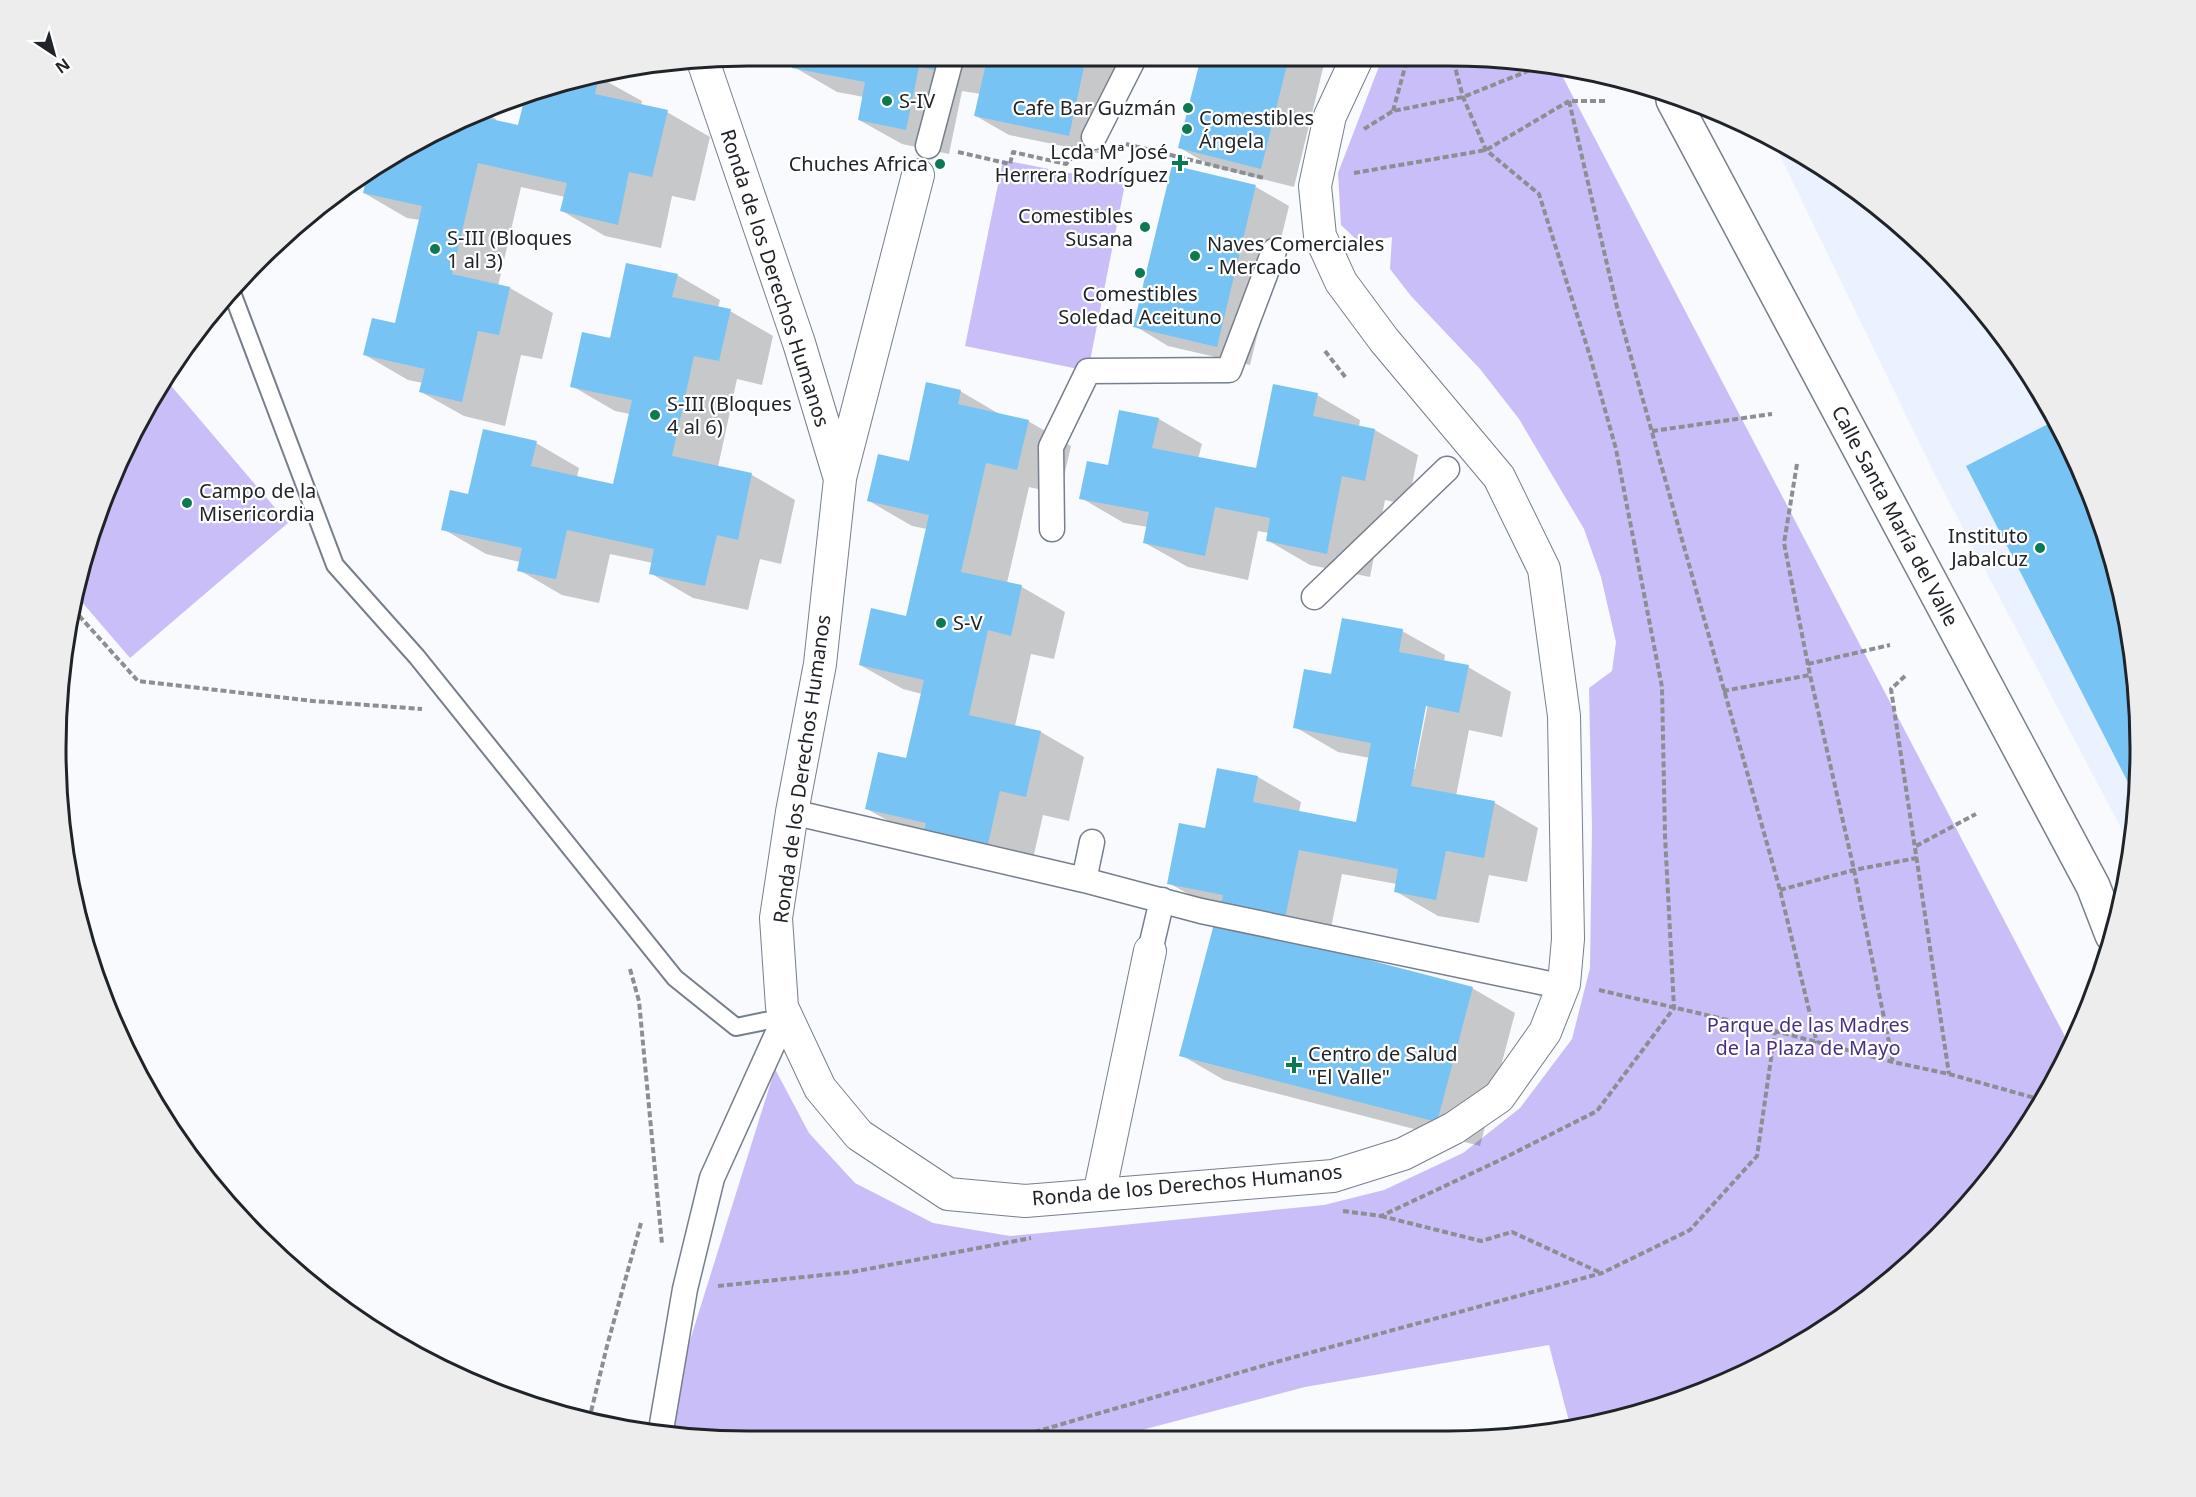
<svg xmlns="http://www.w3.org/2000/svg" width="2196" height="1497" font-family="'Noto Sans',sans-serif">
<rect width="100%" height="100%" fill="#f8fafd"/>
<!-- built -->
<path fill="#e9f2fe" d="M1771 137 1869 199 1937 258 2024 363 2088 483 2127 613 2140 748 2131 847 1934 473Z"/>
<!-- green -->
<path fill="#cabef8" d="M1383 56H1448L1557 66 2070 1046 2024 1133 1938 1238 1833 1325 1713 1389 1583 1428 1571 1429 1549 1345 1305 1387 1100 1441 749 1442 674 1434 676 1385 775 1069 809 1133 855 1183 933 1223 1010 1236 1324 1205 1384 1190 1463 1153 1520 1108 1572 1039 1590 968 1592 828 1589 688 1612 671 1616 642 1601 577 1584 529 1519 419 1480 369 1411 296 1390 269 1392 237 1360 243 1341 225 1338 173Z
M1003 160 1125 184 1088 371 965 346Z
M1991 323 2024 363 2043 401 2035 405Z
M167 381 288 523 130 658 75 594 79 569 108 484Z"/>
<!-- shadow -->
<path fill="#0003" fill-rule="evenodd" d="M1326 56 1294 187 1213 167 1180 148 1202 57Z
M1123 58 1102 154 1009 135 976 116 981 94 962 91 949 154 902 144 859 120 864 97 837 92 794 67 795 60Z
M597 76 642 101 641 106 667 112 710 137 695 201 672 196 661 248 605 236 562 211 565 197 521 187 498 286 510 288 553 313 542 359 521 355 505 426 464 416 421 392 423 383 408 380 365 355 396 324 420 220 407 218 364 193 393 158 485 113 496 119 495 122 519 127Z
M1256 187 1289 206 1250 365 1168 346 1135 326Z
M677 275 720 300 718 308 730 311 773 336 762 385 737 379 718 467 752 475 795 500 781 564 760 559 748 610 693 598 650 573 653 563 610 554 599 603 562 595 519 570 520 562 486 554 443 529 469 496 536 443 579 468 577 477 615 486 630 414 615 411 572 386 611 340Z
M960 391 1001 415 1028 421 1071 446 1060 494 1029 487 1007 583 1022 587 1065 612 1054 659 1031 654 1015 726 1041 732 1084 757 1069 821 1043 815 1029 876 910 833 867 809 907 760 922 694 903 689 860 665 907 618 927 529 912 526 869 501 910 462Z
M1317 395 1360 420 1359 427 1375 430 1418 455 1408 505 1385 500 1370 577 1310 565 1267 540 1269 533 1258 531 1248 580 1188 567 1145 543 1148 527 1124 523 1081 498 1109 467 1159 419 1202 444 1198 459 1257 470Z
M2055 422 2088 483 2127 613 2140 748 2136 795 1968 466Z
M1402 631 1445 655 1444 662 1468 667 1511 692 1502 737 1469 730 1456 796 1495 803 1538 828 1527 882 1489 875 1479 923 1438 916 1395 891 1397 884 1342 874 1327 947H1312L1472 988 1515 1013 1480 1146 1224 1080 1181 1055 1216 922 1212 908 1169 883 1207 830 1258 777 1301 802 1299 812 1357 824 1370 758 1338 752 1295 727 1332 675ZM1426 699H1429L1415 769H1413Z"/>
<!-- building -->
<path fill="#77c4f4" d="M1201 57H1289L1261 169 1178 148Z
M1086 58 1069 136 974 116 987 59Z
M948 59 945 72 919 67 906 130 858 120 865 82 792 68 793 60Z
M599 75 595 94 668 110 652 177 629 172 618 225 560 211 567 183 478 163 452 274 510 287 499 335 478 331 462 402 419 392 425 369 363 355 372 318 395 323 422 206 363 193 368 170 477 116 518 125 526 92Z
M1172 165 1256 185 1217 347 1133 327Z
M626 263 678 274 672 297 731 309 719 361 694 356 672 456 752 473 738 540 717 535 705 586 649 574 654 549 567 530 556 579 517 571 522 548 441 530 450 490 468 494 483 429 537 441 531 466 613 484 632 400 570 387 582 332 610 338Z
M926 382 961 390 958 404 1029 420 1017 470 986 463 961 572 1022 585 1011 636 988 630 969 715 1041 731 1026 797 1000 791 986 853 922 839 926 823 865 809 878 752 906 758 924 680 859 665 871 608 906 616 929 515 867 501 878 454 909 461Z
M1273 384 1318 393 1313 416 1375 429 1365 481 1342 476 1327 554 1266 541 1270 518 1215 507 1205 556 1143 543 1149 512 1079 499 1087 461 1108 465 1119 410 1159 418 1152 448 1256 468Z
M2054 421 2088 483 2127 613 2140 748 2136 798 1966 466Z
M1342 618 1403 629 1399 652 1469 665 1459 713 1426 706 1411 786 1495 801 1484 858 1446 851 1436 900 1394 892 1398 869 1299 850 1284 923 1220 911 1223 895 1167 884 1179 823 1205 828 1217 768 1258 776 1253 802 1356 822 1371 743 1293 728 1304 669 1331 674Z
M1215 920 1473 987 1437 1122 1179 1056Z"/>
<g fill="none" stroke-linecap="round" stroke-linejoin="round">
<defs>
<path id="service" d="M231 290 335 565 417 657 675 978 736 1027 785 1017"/>
<path id="pedestrian" d="M1094 137 1134 58
M928 146 951 59
M1052 529 1051 447 1088 371 1229 370 1274 251
M1314 597 1447 469
M792 812 1084 880 1201 911 1550 984
M1084 880 1092 842
M1150 951 1162 900
M662 1424 685 1289 712 1178 785 1017"/>
<path id="minor" d="M703 61 799 343 840 479 820 664 792 812 776 918 782 1007 820 1088 859 1135 948 1194 1025 1201 1333 1176 1403 1154 1454 1128 1499 1097 1545 1032 1564 984 1568 939 1564 716 1544 569 1499 477 1384 340 1341 282 1320 236 1315 186 1330 116 1358 56
M840 478 918 175
M1099 1195 1150 951"/>
<path id="tertiary" d="M1673 100 2093 886 2112 935"/>
</defs>
<!-- service casing -->
<use href="#service" stroke="#767f8c" stroke-width="20"/>
<!-- pedestrian casing -->
<use href="#pedestrian" stroke="#767f8c" stroke-width="27"/>
<!-- minor casing -->
<use href="#minor" stroke="#767f8c" stroke-width="34"/>
<!-- tertiary casing -->
<use href="#tertiary" stroke="#767f8c" stroke-width="36"/>
<!-- path -->
<path stroke="#8b8e92" stroke-width="4" stroke-dasharray="6 3" stroke-linecap="butt" d="M1605 101H1569L1617 307 1780 890 1817 1043
M1393 111 1408 56
M1364 129 1393 111 1463 97 1528 71 1525 63
M1126 144 1264 178
M958 152 1010 164 1013 152 1066 164 1071 159
M1354 173 1486 150 1569 101
M1325 351 1346 378
M1652 431 1772 414
M1797 464 1784 543 1810 675 1854 870 1893 1062
M73 609 138 681 313 701 422 709
M1808 664 1890 645
M1905 676 1891 689 1949 1074
M1723 691 1810 675
M1916 846 1976 814
M1780 890 1854 870 1917 858
M630 969 639 1001 662 1244
M1599 990 1775 1031 1893 1062 1949 1074 2042 1100
M1343 1211 1381 1216 1498 1161 1597 1111 1674 1008 1665 836 1662 687 1616 449 1590 356 1539 194 1486 150 1463 97 1452 56
M1381 1216 1481 1241 1512 1232 1601 1273
M718 1286 852 1272 1031 1238
M589 1420 607 1346 641 1223
M1000 1442 1276 1362 1602 1273 1690 1230 1757 1156 1775 1031"/>
<!-- service -->
<use href="#service" stroke="#fff" stroke-width="16"/>
<!-- pedestrian -->
<use href="#pedestrian" stroke="#fff" stroke-width="24"/>
<!-- minor -->
<use href="#minor" stroke="#fff" stroke-width="32"/>
<!-- tertiary -->
<use href="#tertiary" stroke="#fff" stroke-width="33"/>
</g>
<!-- markers -->
<g fill="#0d7954" stroke="#fff" stroke-width="2">
<circle cx="887" cy="101" r="6"/>
<circle cx="1188" cy="108" r="6"/>
<circle cx="1187" cy="129" r="6"/>
<path d="M1177 154h6v6h6v6h-6v6h-6v-6h-6v-6h6z"/>
<circle cx="940" cy="164" r="6"/>
<circle cx="1145" cy="227" r="6"/>
<circle cx="435" cy="249" r="6"/>
<circle cx="1195" cy="256" r="6"/>
<circle cx="1140" cy="273" r="6"/>
<circle cx="655" cy="415" r="6"/>
<circle cx="187" cy="503" r="6"/>
<circle cx="2040" cy="548" r="6"/>
<circle cx="941" cy="623" r="6"/>
<path d="M1291 1056h6v6h6v6h-6v6h-6v-6h-6v-6h6z"/>
</g>
<g text-anchor="middle" stroke-width="4.5" stroke-linejoin="round" paint-order="stroke">
<!-- poi labels -->
<g font-size="20" fill="#202429" stroke="#fff" text-anchor="start">
<text x="899" y="108">S-IV</text>
<text x="1176" y="115" text-anchor="end">Cafe Bar Guzmán</text>
<text x="1199" y="125">Comestibles<tspan x="1199" dy="23">Ángela</tspan></text>
<text x="1168" y="159" text-anchor="end">Lcda Mª José<tspan x="1168" dy="23">Herrera Rodríguez</tspan></text>
<text x="928" y="171" text-anchor="end">Chuches Africa</text>
<text x="1133" y="223" text-anchor="end">Comestibles<tspan x="1133" dy="23">Susana</tspan></text>
<text x="447" y="245">S-III (Bloques<tspan x="447" dy="23">1 al 3)</tspan></text>
<text x="1207" y="251">Naves Comerciales<tspan x="1207" dy="23">- Mercado</tspan></text>
<text x="1140" y="301" text-anchor="middle">Comestibles<tspan x="1140" dy="23">Soledad Aceituno</tspan></text>
<text x="667" y="411">S-III (Bloques<tspan x="667" dy="23">4 al 6)</tspan></text>
<text x="199" y="498">Campo de la<tspan x="199" dy="23">Misericordia</tspan></text>
<text x="2028" y="543" text-anchor="end">Instituto<tspan x="2028" dy="23">Jabalcuz</tspan></text>
<text x="953" y="630">S-V</text>
<text x="1308" y="1061">Centro de Salud<tspan x="1308" dy="23">"El Valle"</tspan></text>
</g>
<!-- street labels -->
<g font-size="20" fill="#202429" stroke="#fff">
<text transform="translate(775 278) rotate(72)" y="7">Ronda de los Derechos Humanos</text>
<text transform="translate(1895 516) rotate(62)" y="7">Calle Santa María del Valle</text>
<text transform="translate(802 769) rotate(-82)" y="7">Ronda de los Derechos Humanos</text>
<text transform="translate(1187 1185) rotate(-5)" y="7">Ronda de los Derechos Humanos</text>
</g>
<!-- park labels -->
<g font-size="20" fill="#492e81" stroke="#fff">
<text x="1808" y="1032">Parque de las Madres<tspan x="1808" dy="23">de la Plaza de Mayo</tspan></text>
</g>
</g>
<!-- crop -->
<path d="M0 0H2196V1497H0ZM748 66H1448A682 682 0 0 1 2130 748V749A682 682 0 0 1 1448 1431H748A682 682 0 0 1 66 749V748A682 682 0 0 1 748 66Z" fill="#ededee" fill-rule="evenodd"/>
<path fill="none" stroke="#202429" stroke-width="3" d="M748 66H1448A682 682 0 0 1 2130 748V749A682 682 0 0 1 1448 1431H748A682 682 0 0 1 66 749V748A682 682 0 0 1 748 66Z"/>
<!-- north arrow -->
<g transform="translate(54 54) rotate(144)" stroke="#ffffff" stroke-width="4.5" paint-order="stroke">
<path d="M0-4.5L10 22L0 15L-10 22Z" fill="#202429"/>
<text y="-9" font-size="16" font-weight="bold" text-anchor="middle" fill="#202429">N</text>
</g>
</svg>
